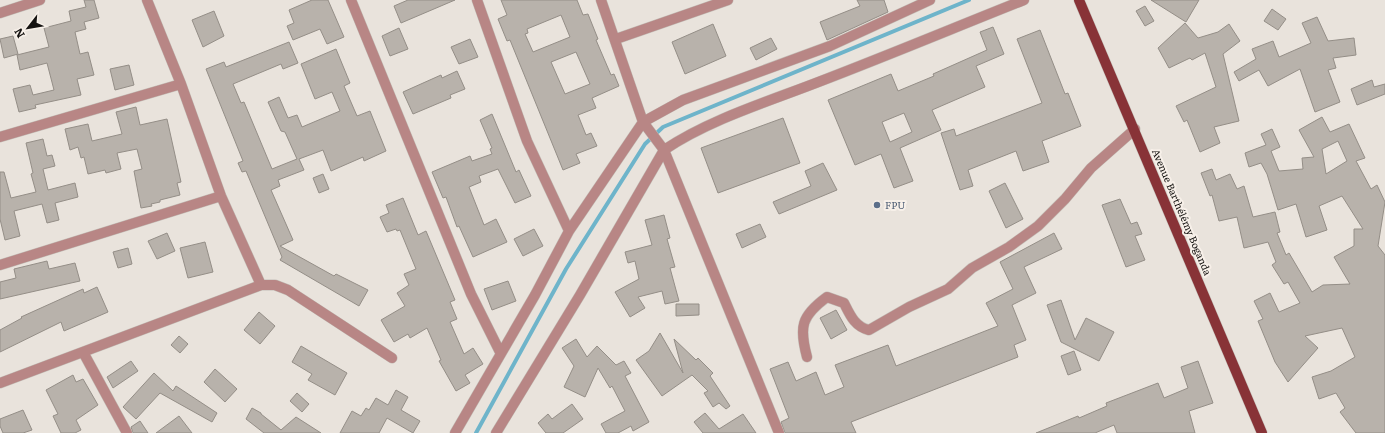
<svg xmlns="http://www.w3.org/2000/svg" width="1385" height="433" font-family="Literata,serif">
<rect width="100%" height="100%" fill="#e9e3dc"/>
<g fill="none" stroke-linecap="round" stroke-linejoin="round">
<!-- stream -->
<path stroke="#6eb4ca" stroke-width="4" d="M476 433 566 269 645 144 663 127 969 0"/>
</g>
<!-- building -->
<path fill="#b8b2ab" stroke="#948e87" fill-rule="evenodd" d="M84 0H94L99 18 84 22 86 29 75 32 80 54 88 52 94 75 77 79 81 95 35 105 36 108 19 112 13 89 30 85 33 95 54 90 47 63 20 70 17 55 49 47 44 28 71 21 69 11 86 7Z
M312 0H328L344 37 327 44 320 29 293 40 287 26 294 23 289 10Z
M408 0H455L401 23 394 6Z
M501 0H577L583 15 588 14 598 39 596 40 611 75 614 74 619 86 592 98 596 108 578 115 586 135 591 133 597 146 576 154 580 163 563 170 510 40 507 41 498 19 507 15ZM561 15 570 37 533 52 525 34 528 33 527 29ZM576 52 590 84 565 94 551 62Z
M857 0H884L888 12 827 40 820 22 860 6Z
M1151 0H1199L1186 22Z
M1145 6 1154 21 1145 26 1136 11Z
M1272 9 1286 19 1278 30 1264 21Z
M214 11 224 36 203 47 192 20Z
M1317 17 1328 41 1354 38 1356 55 1333 58 1336 68 1328 70 1340 102 1315 112 1300 69 1268 86 1259 70 1239 81 1234 72 1256 59 1252 49 1273 41 1279 57 1311 43 1302 23Z
M1185 23 1198 38 1218 32 1229 24 1240 41 1223 54 1239 121 1214 127 1220 143 1200 152 1187 120 1184 122 1176 106 1216 87 1205 53 1192 60 1190 58 1169 68 1158 48Z
M713 24 726 56 685 74 672 42Z
M993 27 1004 54 976 66 985 87 932 110 941 130 900 148 913 181 894 188 881 154 855 165 828 100 891 74 898 91 934 76 933 74 987 50 980 32ZM904 113 912 132 890 142 882 122Z
M399 28 408 49 390 56 382 36Z
M1040 30 1065 94 1068 93 1081 126 1042 141 1049 162 1023 171 1016 151 968 170 973 186 960 190 941 133 954 129 956 136 1042 103 1017 39Z
M13 36 18 54 4 58 0 39Z
M771 38 777 49 756 60 750 48Z
M470 39 478 57 459 64 451 47Z
M289 42 298 63 283 69 281 64 233 84 241 103 244 102 272 169 297 159 285 132 281 131 268 102 279 97 288 118 297 115 302 127 340 111 332 92 315 99 301 64 336 49 350 83 344 86 357 116 370 111 386 151 364 161 363 157 331 171 323 150 299 159 304 170 278 180 280 186 271 190 293 240 280 246 334 276 336 274 368 290 359 306 280 260 282 257 246 171 242 172 238 163 243 161 206 69 224 62 226 67Z
M129 65 134 85 115 90 110 69Z
M457 71 465 89 450 95 451 98 413 114 403 92 441 75 442 78Z
M1372 80 1374 87 1385 84V94L1357 105 1351 89Z
M136 107 140 125 167 119 181 182 177 183 180 195 160 200V202L151 204 152 206 141 208 134 171 142 169 137 149 117 153 121 169 106 173 105 170 88 174 84 157 81 158 78 147 70 150 65 129 88 124 92 141 122 134 116 112Z
M492 114 516 172 519 170 531 196 515 203 498 169 479 176 481 182 469 187 484 225 496 219 507 242 473 257 459 226 457 227 446 197 443 198 432 172 470 156 472 161 492 154 490 149 492 148 480 120Z
M1322 117 1330 132 1349 124 1365 158 1356 161 1371 189 1377 185 1385 202 1378 246 1385 255V433H1356L1340 412 1345 408 1336 393 1319 399 1312 377 1331 371 1355 357 1342 328 1305 336 1318 348 1288 382 1275 362 1258 321 1263 319 1254 301 1270 293 1279 312 1300 303 1288 282 1284 284 1272 265 1276 262 1268 242 1244 248 1237 217 1219 221 1212 195 1210 196 1201 173 1212 169 1216 180 1230 174 1237 189 1244 186 1253 217 1275 212 1280 232 1277 233 1286 255 1289 253 1312 292 1323 285 1350 284 1334 257 1354 246V229H1363L1342 196 1319 206 1327 230 1306 237 1296 204 1278 210 1267 174 1261 163 1249 167 1245 153 1266 145 1261 134 1272 129 1280 147 1271 151 1279 171 1303 169 1302 158 1314 157 1299 130ZM1338 141 1347 161 1326 174 1322 149Z
M783 118 800 163 718 193 701 148Z
M43 139 47 156 52 155 55 166 43 169 48 190 75 183 78 197 55 203 59 220 47 223 42 204 14 211 20 236 5 240 0 219V172H4L11 198 36 192 31 174 33 173 26 143Z
M823 163 837 190 779 214 773 202 811 186 805 171Z
M323 174 329 189 319 193 313 178Z
M1005 183 1023 219 1006 228 989 191Z
M403 198 418 235 426 231 455 300 450 302 457 319 450 322 464 354 473 348 483 364 465 375 470 383 456 391 439 361 441 360 427 328 410 338 408 334 394 342 381 320 405 306 397 293 409 285 404 274 416 269 400 230 397 231 396 229 387 232 380 217 389 213 386 205Z
M1120 199 1131 224 1137 222 1142 234 1135 236 1145 260 1126 267 1102 205Z
M664 215 670 238 667 239 675 267 670 268 679 301 665 304 662 291 638 297 645 308 630 317 615 292 639 279 635 261 628 263 625 252 652 245 645 220Z
M760 224 766 237 742 248 736 234Z
M534 229 543 246 523 256 514 239Z
M167 233 175 251 157 259 148 241Z
M1054 233 1062 249 1024 267 1036 293 1012 305 1026 340 1014 345 1018 357 851 422 856 433H785L781 422 789 418 770 369 788 362 796 381 816 372 825 395 844 387 835 365 888 345 896 366 998 326 986 303 1013 289 1000 262Z
M205 242 213 272 188 278 180 248Z
M128 248 132 264 118 268 113 252Z
M47 261 49 269 75 263 80 281 0 299V282L16 278 14 269Z
M508 281 516 301 492 310 484 289Z
M97 287 108 312 64 331 61 322 0 352V330L22 318 21 317 83 289 84 293Z
M1061 300 1075 340 1086 318 1114 332 1099 361 1061 342 1047 305Z
M676 304H699V315L676 316Z
M836 310 847 330 831 339 820 318Z
M259 312 275 326 260 344 244 330Z
M660 333 683 373 674 339 696 360 698 358 713 373 710 376 730 406 726 409 719 403 713 407 704 393 708 391 692 375 662 396 636 360 649 351Z
M179 336 188 344 180 353 171 345Z
M576 339 587 357 597 346 616 365 624 361 631 373 625 376 649 422 633 431 631 426 618 433H606L601 424 625 411 612 386 610 388 598 368 585 397 564 387 574 366 562 348Z
M301 346 347 373 335 395 308 380 312 374 292 362Z
M1074 351 1081 370 1068 375 1061 356Z
M131 361 138 371 113 388 107 377Z
M1198 361 1213 403 1189 411 1195 433H1117L1114 425 1095 433H1036L1078 416 1079 418 1107 406 1106 403 1158 383 1164 398 1188 388 1181 367Z
M215 369 237 389 225 402 204 382Z
M154 373 173 391 176 386 217 413 212 422 160 393 136 419 123 407Z
M73 375 76 382 83 379 98 405 76 420 81 430 75 433H61L53 416 58 414 46 390Z
M396 390 408 397 401 410 420 421 413 433 387 418 379 433H340L352 411 361 416 366 408 369 410 376 398 388 405Z
M297 393 309 404 302 412 290 401Z
M572 404 583 419 563 433H546L538 423 548 414 552 419Z
M252 408 261 413V414L281 430 296 417 321 433H264L246 419Z
M23 410 32 430 23 433H3L0 426V419Z
M705 413 719 429 743 414 756 433H703L694 422Z
M179 416 192 433H156Z
M140 421 148 433H133L131 427Z"/>
<g fill="none" stroke-linecap="round" stroke-linejoin="round">
<defs>
<path id="minor" d="M147 0 181 84 221 196 261 285
M351 0 471 294 500 352
M477 0 527 141 569 231
M601 0 643 122 664 150 779 433
M0 13 40 0
M616 39 728 0
M0 137 181 84
M0 265 221 196
M83 352 127 433
M807 357C799 327 801 316 827 297L844 303C850 315 855 327 869 330L909 307 948 289 972 268 1009 247 1038 226 1065 199 1091 168 1135 129
M0 383 261 285H275L288 290 392 358
M455 433 535 295 569 231 643 122 683 100 830 46 930 0
M496 433 580 295 664 150C710 119 770 101 821 81 889 55 956 27 1024 0"/>
<path id="major" d="M1079 0 1262 433"/>
</defs>
<!-- minor casing -->
<use href="#minor" stroke="#c3beb7" stroke-width="11"/>
<!-- major casing -->
<use href="#major" stroke="#c3beb7" stroke-width="11"/>
<!-- minor -->
<use href="#minor" stroke="#b88685" stroke-width="10"/>
<!-- major -->
<use href="#major" stroke="#883337" stroke-width="10"/>
</g>
<!-- markers -->
<circle fill="#5c6f8a" stroke="#f7f0e9" stroke-width="1.5" cx="877" cy="205" r="4"/>
<g text-anchor="middle" stroke-width="4" stroke-linejoin="round" paint-order="stroke">
<!-- service labels -->
<g font-size="10" fill="#4e5e75" stroke="#f7f0e9" text-anchor="start">
<text x="885" y="209">FPU</text>
</g>
<!-- street labels -->
<g font-size="10" fill="#151311" stroke="#f7f0e9">
<text transform="translate(1182 212) rotate(67)" y="4">Avenue Barthélémy Boganda</text>
</g>
</g>
<!-- north arrow -->
<g transform="translate(28 28) rotate(239)" stroke="#f7f0e9" stroke-width="3" paint-order="stroke">
<path d="M0-3L7 15L0 10L-7 15Z" fill="#151311"/>
<text y="-6" font-size="11" font-weight="bold" text-anchor="middle" fill="#151311">N</text>
</g>
</svg>
